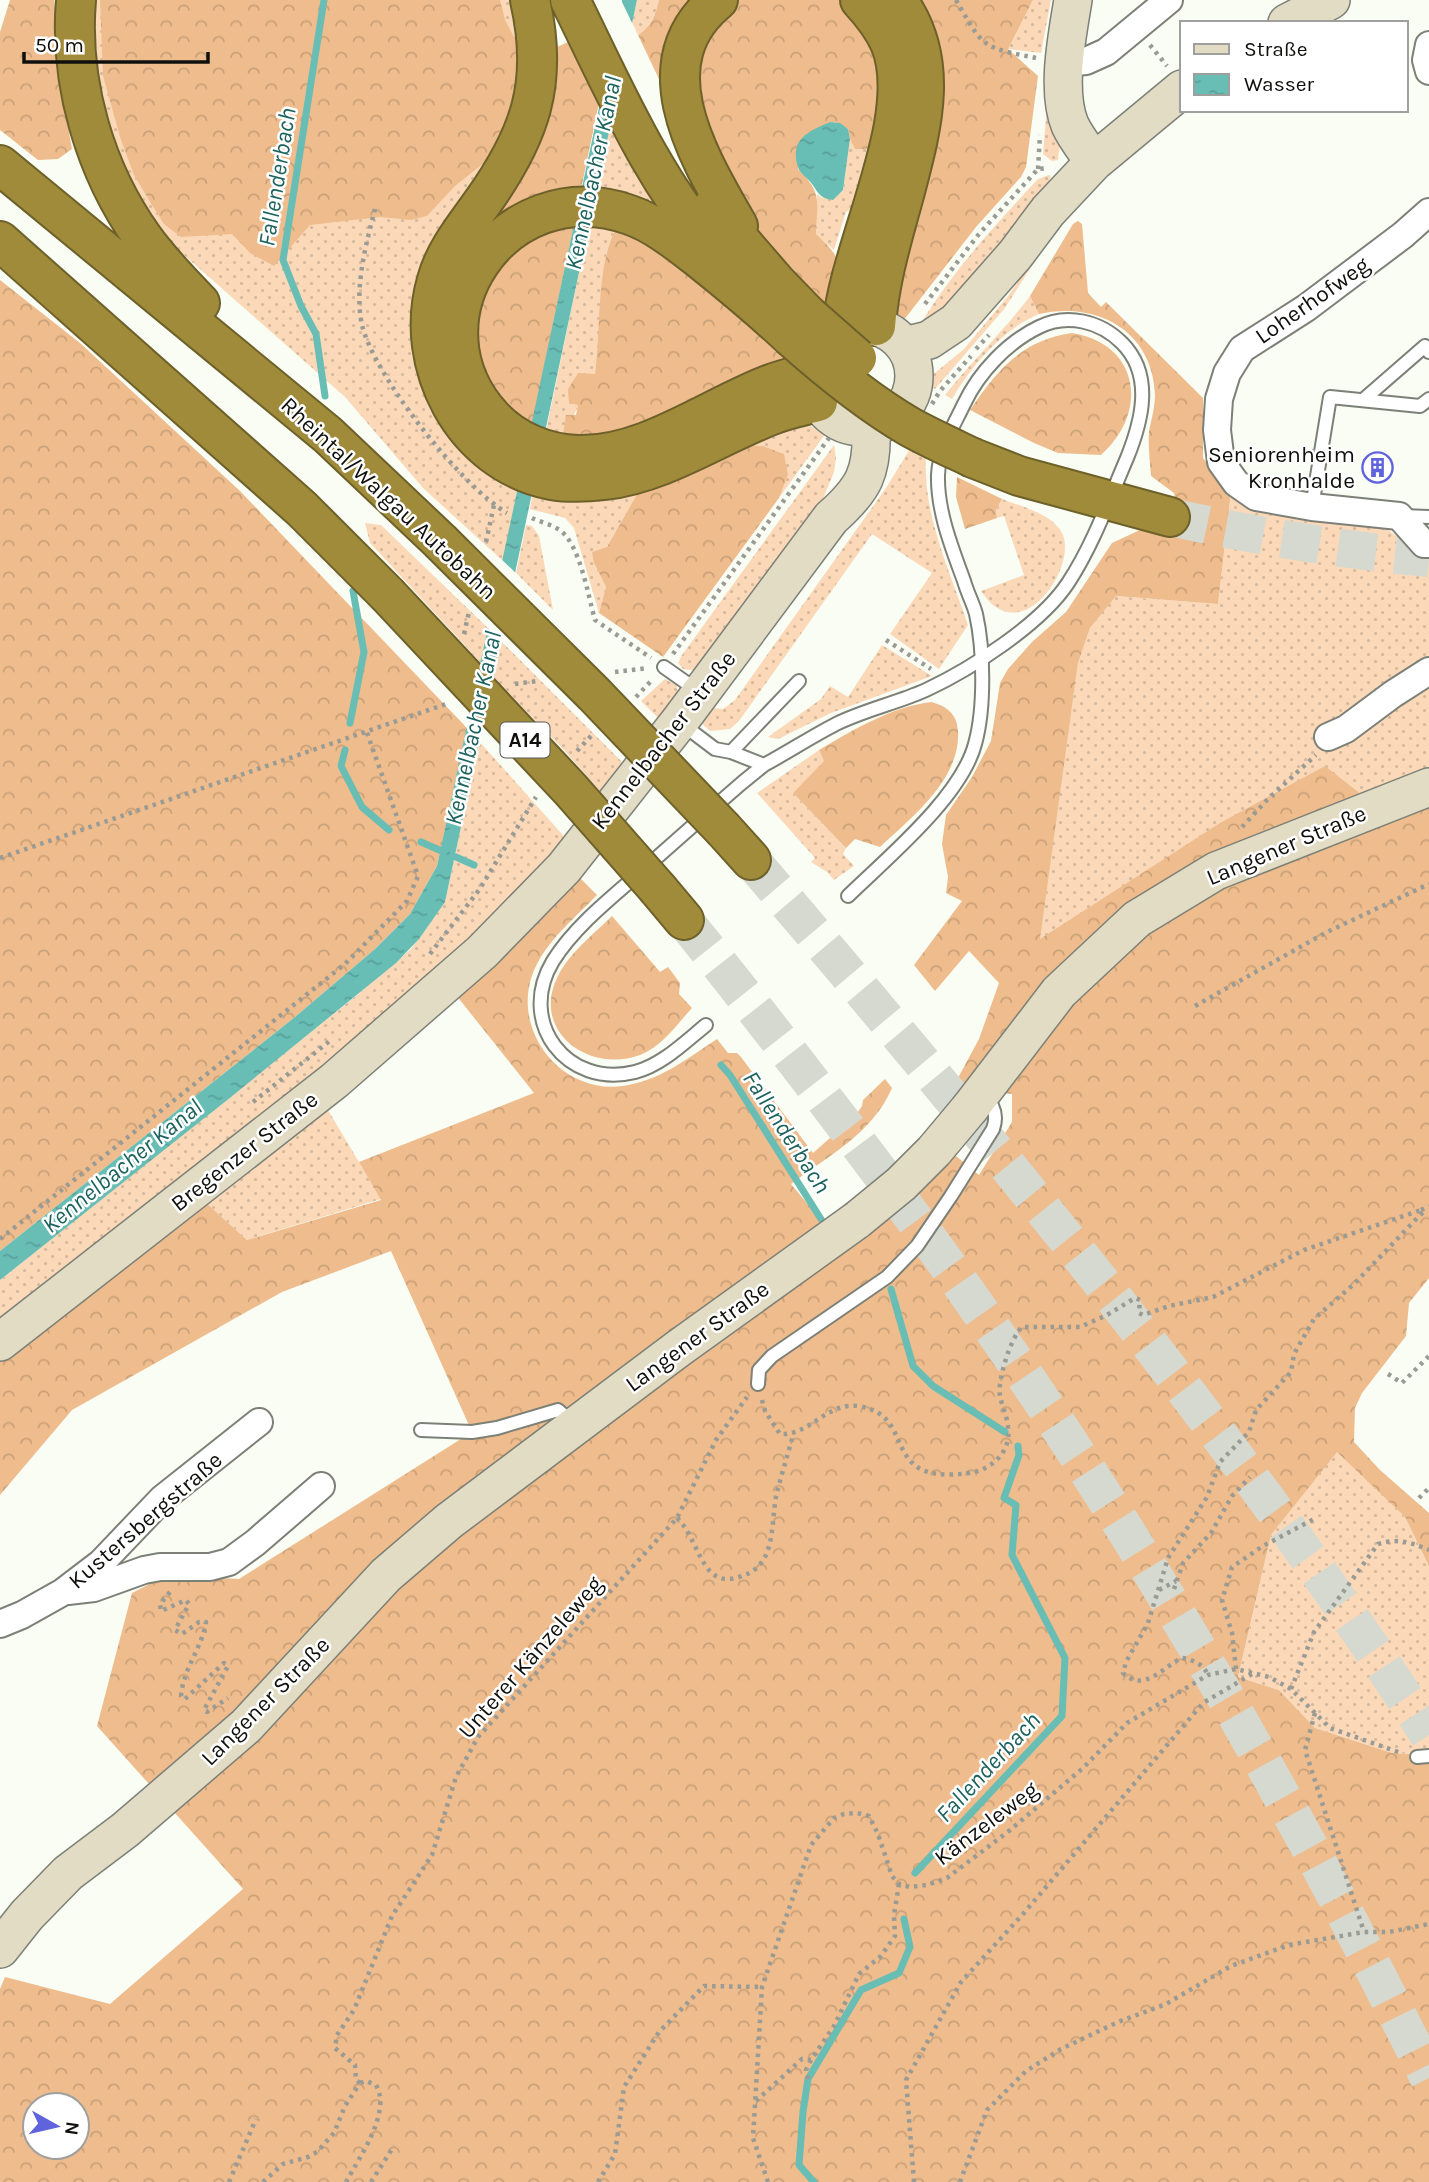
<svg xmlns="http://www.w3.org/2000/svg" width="1429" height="2182" font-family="Karla,sans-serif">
<defs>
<pattern id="grass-dots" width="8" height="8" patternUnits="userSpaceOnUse" patternTransform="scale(1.75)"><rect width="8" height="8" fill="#fbd9b8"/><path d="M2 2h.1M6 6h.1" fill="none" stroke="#d6b99d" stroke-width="1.8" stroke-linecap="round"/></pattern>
<pattern id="forest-crowns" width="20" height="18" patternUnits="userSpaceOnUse" patternTransform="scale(1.75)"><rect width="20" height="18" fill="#eebc8d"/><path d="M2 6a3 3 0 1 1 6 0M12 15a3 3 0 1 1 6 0" fill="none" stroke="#cba178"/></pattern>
<pattern id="water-ripples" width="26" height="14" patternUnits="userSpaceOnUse" patternTransform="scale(1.75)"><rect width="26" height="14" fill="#68bdb4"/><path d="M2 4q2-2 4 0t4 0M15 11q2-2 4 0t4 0" fill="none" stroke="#59a19a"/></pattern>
</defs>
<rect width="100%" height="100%" fill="#f9fdf3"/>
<!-- grass -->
<path fill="url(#grass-dots)" d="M88 0H517L525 67 508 139 450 224 518 487 503 561 423 488 345 397 158 232 105 134 87 24Z
M637 0H659C655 16 652 26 638 35L632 23Z
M1033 0H1051L1041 53 1008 49Z
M1047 106 1060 143 1058 160 1052 161 1043 154Z
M611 120 661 211 596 190Z
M850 139 855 149H876L853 208 846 212 834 250 816 234 817 194 822 198 843 190Z
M1049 175 1051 176 1048 184 1006 236 962 301 915 333C949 275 993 227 1038 179Z
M589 224 616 229C593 268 607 330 595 373 592 383 584 392 580 402 574 415 571 423 563 435L546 431Z
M1050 237 1005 308 935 389 924 382 964 349 1008 296Z
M1030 296 1039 314C1003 329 971 366 952 399L945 395C972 361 1004 331 1030 296Z
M806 424 826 433 779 498 788 475 738 445Z
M834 445 836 458 834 472 821 504 698 671 683 669 678 663 682 655Z
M910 449 926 458C923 516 950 571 968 625L939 669 890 634 932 573 872 534 739 721 730 729 710 731 701 723 713 708 723 709 735 700 886 488Z
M641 487 607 547 594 563 606 587 599 613 574 528 565 518 530 509 533 492Z
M1231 492 1265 511 1387 529 1417 552 1429 553V783L1039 940 1078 663 1090 628 1115 596 1218 604Z
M1002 499C1022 507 1051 513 1062 533 1079 565 1021 653 981 591L1024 575 1004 516 997 518 996 510Z
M365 523 381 525 489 629 482 664 370 543Z
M526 525 532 526 539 536 553 610 516 573Z
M501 641 629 769 606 798 564 750 493 677Z
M882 645 932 676 831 713 778 739 768 737 821 699 830 686 848 697Z
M665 679 676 685 679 695 663 723 641 701Z
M479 741 569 842 378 1028 0 1329V1280L351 1000 411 949 445 902Z
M819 750 825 761 793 793 846 848 843 854 854 866 834 880 827 872 811 862 815 858 757 793Z
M322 1100 381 1199 247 1240 202 1199Z
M1337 1451 1405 1517 1429 1566V1755L1392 1753 1315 1728 1279 1690 1238 1677 1271 1535Z"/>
<!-- forest -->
<path fill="url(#forest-crowns)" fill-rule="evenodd" d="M10 0H54L58 37V71L72 149 58 159 38 160 0 130V32Z
M100 0H500L505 20 518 45 513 99 495 154 455 186 427 216 411 220 380 217 310 225 274 266 250 253 232 234 181 237 164 224 152 205 134 175 121 140 103 76Z
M659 0H700L668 98 638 35C652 26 655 16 659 0Z
M739 0H841L853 9 881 51 876 149H855L850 139 848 129 839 123 830 122 798 169C823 193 817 202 816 234 849 263 839 270 826 307L774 255 745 215 720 172 693 82 706 35 732 5Z
M914 0H1033L1008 49 1038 76 1026 167 1021 177 976 227 900 325 895 315Z
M570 41 600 98 581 189 497 222 492 218 555 48Z
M1078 221 1082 224 1088 293 1101 307 1106 302 1203 398V458L1231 492 1218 604 1116 596 1090 628 1078 663 1040 939 1220 823 1325 766 1371 802 1429 783V1278L1409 1303 1406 1336 1362 1393 1355 1408 1354 1442 1380 1470 1429 1513V1566L1405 1517 1337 1452 1271 1535 1238 1677 1279 1690 1315 1728 1392 1753 1429 1755V2182H0V1989L5 1977 110 2004 243 1889 97 1726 132 1593 167 1575 239 1579 472 1432 391 1251 282 1292 72 1410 0 1495V1358L202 1199 247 1240 381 1200 359 1162 534 1093 452 990 577 875 597 895C576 917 551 937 537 964 506 1023 557 1095 623 1086 659 1081 687 1059 717 1039L728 1053H737L741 1057 813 1153 856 1115 862 1106 863 1100 885 1079 892 1088C872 1134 829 1155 791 1184L845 1249 950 1151 979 1175 1012 1122V1094L952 1089 979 1039 999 983 969 951 935 991 914 965 962 901 946 893 948 877 942 844 946 815 972 777 991 741 1000 683 1008 669 1032 642 1066 612 1112 543 1142 529 1176 503 1174 493 1151 476C1150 462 1148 447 1149 432 1151 420 1155 408 1155 395 1153 331 1097 301 1039 314L1030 296 1073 224ZM35 2105H77V2147H35Z
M574 225 532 425 500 409 470 334 483 279 525 240Z
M616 229 638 237 680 260 788 359 613 441 563 435 566 415H576L578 405 569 403 568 389 578 373 595 374C601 334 596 262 616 229Z
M0 280 80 343 240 491 467 728 437 866 410 914 375 949 295 1017 0 1251Z
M1072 333C1140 344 1149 412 1101 455L1058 453 1034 443 970 410C997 370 1022 340 1072 333Z
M738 445 763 446 784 454 788 475 779 498 663 657 599 613 606 587 594 563 592 552 607 547 641 487Z
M957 477 1002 499 996 510 997 518 965 529 956 497Z
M931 702C947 706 957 714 958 731 961 779 912 817 880 847L855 839 846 848 793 793 824 761 819 750C853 730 891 707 931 702Z
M612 916 660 972 668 967 680 983 679 994 692 1008C676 1025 663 1046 640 1055 589 1074 530 1031 558 976 570 952 594 934 612 916Z"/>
<!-- water -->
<path fill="url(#water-ripples)" d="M622 0H637L445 902 419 939 396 963 231 1097 0 1280V1251L295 1017 375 949 410 914 437 866Z
M830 122 840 123 848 129 850 139 843 190 833 200C820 198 819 194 812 184 808 178 800 174 798 167 789 139 809 131 830 122Z"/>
<!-- pier -->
<path fill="#f9fdf3" d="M618 0H621L635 29 614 125 598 94Z
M500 558 519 576 504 644 486 626Z
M479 661 496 680 482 744 464 725Z"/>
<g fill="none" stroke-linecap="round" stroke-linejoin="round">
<!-- stream -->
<path stroke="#68bdb4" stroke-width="7" d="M324 0 283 260 301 306 316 334 325 396
M350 723 364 652 353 591
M345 750 341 766 362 807 389 830
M421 842 444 852
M456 857 474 865
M721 1065 730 1075 821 1219
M891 1289 913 1366 933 1386 1005 1432
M915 1873 1062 1716 1065 1658 1012 1555 1016 1505 1004 1498 1019 1455 1018 1446
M814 2182 799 2165 803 2112 808 2079 861 1990 899 1973 910 1947 904 1919"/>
<!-- highway-tunnel -->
<path stroke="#d6d9d0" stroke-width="38" stroke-dasharray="38 19" stroke-linecap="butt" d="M1170 517C1255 536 1342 550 1429 558
M751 860C991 1141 1228 1425 1429 1735
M684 920C785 1046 884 1174 977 1307 1149 1550 1297 1812 1429 2078"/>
<defs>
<path id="lane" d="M1363 400 1425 346 1429 352
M1312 507 1330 397 1420 406 1429 399
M1402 516 1429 517
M664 667 698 691
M682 724 715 749 731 752 799 681
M731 752 764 765C788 752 811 737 836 724 864 710 897 703 926 690 971 669 1041 624 1068 583 1093 545 1109 500 1127 458 1142 421 1154 375 1122 343 1100 321 1067 313 1039 327 1008 342 979 372 964 404 953 427 939 449 938 475 937 511 952 548 964 581 967 592 973 603 976 614 984 650 985 708 975 744 961 797 887 858 848 896
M706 1025C685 1042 662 1065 635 1072 567 1089 516 1022 553 961 573 929 606 902 635 877 671 845 707 813 743 782L764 765
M758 1384 759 1370 772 1356 887 1277 917 1246 951 1196 993 1129C998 1115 994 1105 984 1095
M421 1430 472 1432 497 1428 558 1410 573 1423
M1417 1757 1429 1756"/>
<path id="street" d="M1429 45 1426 60 1429 71
M1065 63 1086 61 1106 52 1169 0
M1429 212 1403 235 1306 308 1242 349 1227 373 1219 399 1217 430 1221 462 1236 483 1256 497 1312 507 1399 516 1424 544H1429
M1328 737 1346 729 1393 694 1429 671
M68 1591 94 1588 144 1570 160 1567H210L229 1562 255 1543 321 1486
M0 1624 22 1615 63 1592 101 1563 162 1499 259 1422"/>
<path id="secondary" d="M1073 0C1067 36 1056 91 1070 125 1076 138 1086 150 1094 162
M1287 23 1331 0
M812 376a51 51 0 1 1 102 0a51 51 0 1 1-102 0Z
M905 346 929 340 956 322 1015 255 1048 211 1094 162 1182 89
M970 1108 1059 992 1137 919 1216 871 1429 787
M0 1342 334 1081 482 952 564 868 679 722 831 518C864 489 873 472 871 427
M0 1949 27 1915 68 1873 125 1830 246 1726 386 1575 449 1521 679 1348 857 1220"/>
<path id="highway" d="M76 0C69 83 95 171 143 238 160 262 180 282 200 303
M530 0C549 83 530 136 482 203 465 227 445 251 437 280 412 365 463 463 552 480 569 483 588 482 605 480 664 473 717 436 772 415 786 409 803 406 818 402
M570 0C614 89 654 184 721 258
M718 0C640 64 700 159 738 226
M0 165 328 435 440 541
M712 208 776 282 808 315
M0 241 302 509 387 594
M876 326C879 281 892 239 904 195 921 130 942 60 897 0
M842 329C848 247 921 117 890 43 883 27 872 13 860 0
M790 336C761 309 731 284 701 260 679 243 656 224 630 215 504 170 402 320 493 418 515 441 546 454 578 455 645 457 710 407 771 384 784 379 798 376 812 372
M973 458 1019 476 1170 517
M724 830 751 860
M658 889 684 920"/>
</defs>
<!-- lane casing -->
<use href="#lane" stroke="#7c8077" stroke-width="16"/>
<!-- street casing -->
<use href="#street" stroke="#7c8077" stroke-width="30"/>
<!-- secondary casing -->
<use href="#secondary" stroke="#7c8077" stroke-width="40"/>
<!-- highway casing -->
<use href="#highway" stroke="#6d602a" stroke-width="42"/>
<!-- path -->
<path stroke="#999b94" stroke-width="4.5" stroke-dasharray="3.5 5" stroke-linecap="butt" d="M956 0C984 49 982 47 1036 58
M1150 45 1167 66
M1038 169 1040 135
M375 209C366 244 354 288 362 325 374 376 462 487 507 513
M925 304 979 234 1038 169 1048 168
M976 349 989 335
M932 404 940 391 971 356
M532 518C540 522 550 524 558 529 580 542 588 596 595 620L651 658
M486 542 494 505
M464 634 469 612
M886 640 931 669
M673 654 829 438
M615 672 648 668
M515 684 537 681
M636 697 652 680
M577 751 593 734
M1242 827 1267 800 1316 755
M0 858 449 703
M430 954 479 890 536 797
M1195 1006 1327 932 1429 884
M253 1102 331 1040
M1421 1210 1429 1206
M0 1239 345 964 407 901 418 876 366 730
M1388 1374 1402 1383 1429 1356
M762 1400 765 1411 780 1434C809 1436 827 1402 858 1406 920 1415 876 1486 969 1473 991 1470 1012 1452 1008 1427 1007 1416 1002 1406 1000 1396 997 1381 1011 1337 1022 1327H1080L1107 1315 1135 1298 1140 1300 1139 1313 1143 1315 1169 1306 1213 1297 1304 1250 1421 1210 1423 1212 1354 1284 1314 1319 1294 1354 1291 1372 1256 1410 1249 1432 1220 1462 1207 1497 1168 1558 1148 1623 1126 1662 1123 1673C1144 1694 1165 1665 1182 1658 1194 1660 1203 1664 1208 1675
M1419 1498 1429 1488
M677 1518C694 1534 699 1566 716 1576 723 1581 734 1579 742 1576 778 1565 770 1521 777 1492 782 1473 788 1454 793 1435
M1174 1589 1183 1563 1211 1533 1232 1496 1250 1477
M1159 1590 1176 1581
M170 1592 160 1604 161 1611 186 1600 189 1604 175 1630 182 1634 199 1622H206C202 1648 183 1669 181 1696L185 1699 224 1663 228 1666 204 1710 207 1712 228 1698
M1236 1669 1232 1633 1222 1600 1232 1567 1263 1546 1314 1519
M1291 1689 1314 1632 1378 1544C1398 1538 1410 1542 1429 1550
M1315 1713 1305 1750 1364 1932
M808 2079 806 2070 811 2060
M360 2083 356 2080 355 2065 335 2048 337 2035 354 2010 392 1916 432 1855 456 1777 478 1737 677 1518 716 1440 747 1397
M756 2101 802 2059 811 2060 834 2026 859 1974 881 1956 895 1936 894 1915 899 1884
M229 2182 256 2119
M263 2182 283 2164 308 2157 317 2152 334 2133 345 2106 360 2083
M346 2182C359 2158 392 2112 376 2085L366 2081 360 2083
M371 2182 394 2146
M598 2182 615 2154 624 2087 659 2032 704 1986 762 1987
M768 2182 753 2138 762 1987 811 1845 834 1818 844 1814 857 1813 869 1816 878 1834 892 1876 899 1884 910 1887 927 1885 947 1878 1009 1831 1083 1768 1127 1723 1208 1675 1236 1669 1269 1677 1291 1689 1330 1728 1401 1753
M914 2182 906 2080 961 1982 1023 1914 1203 1703 1252 1674
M960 2182 987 2110 1026 2071 1061 2049 1118 2022 1166 2004 1231 1966 1289 1945 1364 1932H1389L1429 1924"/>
<!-- lane -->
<use href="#lane" stroke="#fff" stroke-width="12"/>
<!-- street -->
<use href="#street" stroke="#fff" stroke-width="26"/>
<!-- secondary -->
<use href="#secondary" stroke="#e2dcc4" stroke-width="37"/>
<!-- highway -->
<use href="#highway" stroke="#9f8b39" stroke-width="38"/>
<defs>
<path id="secondary-bridge" d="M857 1220 901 1184 934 1151 970 1108"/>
<path id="highway-bridge" d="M808 315 857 358
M790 336C827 369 867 402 910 427 930 438 952 448 973 458
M440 541 595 695 724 830
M387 594 571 790 658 889"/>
</defs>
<!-- secondary-bridge casing -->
<use href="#secondary-bridge" stroke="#7c8077" stroke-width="40" stroke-linecap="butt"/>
<!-- highway-bridge casing -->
<use href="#highway-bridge" stroke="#6d602a" stroke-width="42" stroke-linecap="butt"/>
<!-- path-bridge -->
<path stroke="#999b94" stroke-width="4.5" stroke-dasharray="3.5 5" stroke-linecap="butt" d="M1303 450 1329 453"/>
<!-- secondary-bridge -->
<use href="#secondary-bridge" stroke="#e2dcc4" stroke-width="37"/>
<!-- highway-bridge -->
<use href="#highway-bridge" stroke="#9f8b39" stroke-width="38"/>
</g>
<!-- icons -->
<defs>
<symbol id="building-ring" viewBox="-11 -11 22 22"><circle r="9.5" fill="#fff" stroke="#6064dc" stroke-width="1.5"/><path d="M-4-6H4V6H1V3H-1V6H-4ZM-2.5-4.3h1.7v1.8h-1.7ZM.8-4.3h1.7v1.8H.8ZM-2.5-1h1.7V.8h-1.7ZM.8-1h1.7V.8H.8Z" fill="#6064dc"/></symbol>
</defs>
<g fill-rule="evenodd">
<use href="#building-ring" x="1360" y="450" width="35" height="35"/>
</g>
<g text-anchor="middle" stroke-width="5" stroke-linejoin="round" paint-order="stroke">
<!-- shield labels -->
<rect fill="#fff" stroke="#575856" stroke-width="2" x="500.5" y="722.5" width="49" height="35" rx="5"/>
<g font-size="21" font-weight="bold" fill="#0f100d">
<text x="525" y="747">A14</text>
</g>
<!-- street labels -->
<g font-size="23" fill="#0f100d" stroke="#fff">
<text transform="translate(1312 300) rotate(-35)" y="8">Loherhofweg</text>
<text transform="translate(389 498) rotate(43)" y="8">Rheintal/Walgau Autobahn</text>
<text transform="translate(663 740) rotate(-52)" y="8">Kennelbacher Straße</text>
<text transform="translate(1286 845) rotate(-23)" y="8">Langener Straße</text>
<text transform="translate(244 1151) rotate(-38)" y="8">Bregenzer Straße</text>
<text transform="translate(697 1336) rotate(-36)" y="8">Langener Straße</text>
<text transform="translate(145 1520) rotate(-41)" y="8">Kustersbergstraße</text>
<text transform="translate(530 1657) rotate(-49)" y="8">Unterer Känzeleweg</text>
<text transform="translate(265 1701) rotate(-45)" y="8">Langener Straße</text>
<text transform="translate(986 1823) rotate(-37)" y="8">Känzeleweg</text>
</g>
<!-- poi labels -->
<g font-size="23" fill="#0f100d" stroke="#fff" text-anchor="end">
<text x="1355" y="462">Seniorenheim<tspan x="1355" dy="26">Kronhalde</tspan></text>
</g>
<!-- water labels -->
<g font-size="24" font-style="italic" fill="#1d635d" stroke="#fff">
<text transform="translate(593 173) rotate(-78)" y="8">Kennelbacher Kanal</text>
<text transform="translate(277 177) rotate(-81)" y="8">Fallenderbach</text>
<text transform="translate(473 728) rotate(-78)" y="8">Kennelbacher Kanal</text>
<text transform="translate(787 1132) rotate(57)" y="8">Fallenderbach</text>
<text transform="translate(122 1166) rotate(-39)" y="8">Kennelbacher Kanal</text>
<text transform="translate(988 1767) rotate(-47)" y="8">Fallenderbach</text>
</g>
</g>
<!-- legend -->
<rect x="1180" y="21" width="228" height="91" fill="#ffffff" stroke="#9f9f9e" stroke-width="2"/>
<rect x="1194" y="44" width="35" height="10" fill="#e2dcc4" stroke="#9f9f9e" stroke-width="2"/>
<text x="1244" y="56" font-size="21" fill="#0f100d">Straße</text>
<rect x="1194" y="74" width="35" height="21" fill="url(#water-ripples)" stroke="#9f9f9e" stroke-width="2"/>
<text x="1244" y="91" font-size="21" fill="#0f100d">Wasser</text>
<!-- north arrow -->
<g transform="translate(56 2126) rotate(98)"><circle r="33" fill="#ffffff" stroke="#9f9f9e" stroke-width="2"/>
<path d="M0-5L12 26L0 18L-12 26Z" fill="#6064dc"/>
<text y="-10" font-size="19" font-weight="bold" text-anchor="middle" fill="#0f100d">N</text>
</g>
<!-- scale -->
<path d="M24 52v10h184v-10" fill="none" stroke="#0f100d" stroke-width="3.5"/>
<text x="35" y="52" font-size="21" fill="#0f100d" stroke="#ffffff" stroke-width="5" paint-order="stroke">50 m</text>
</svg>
